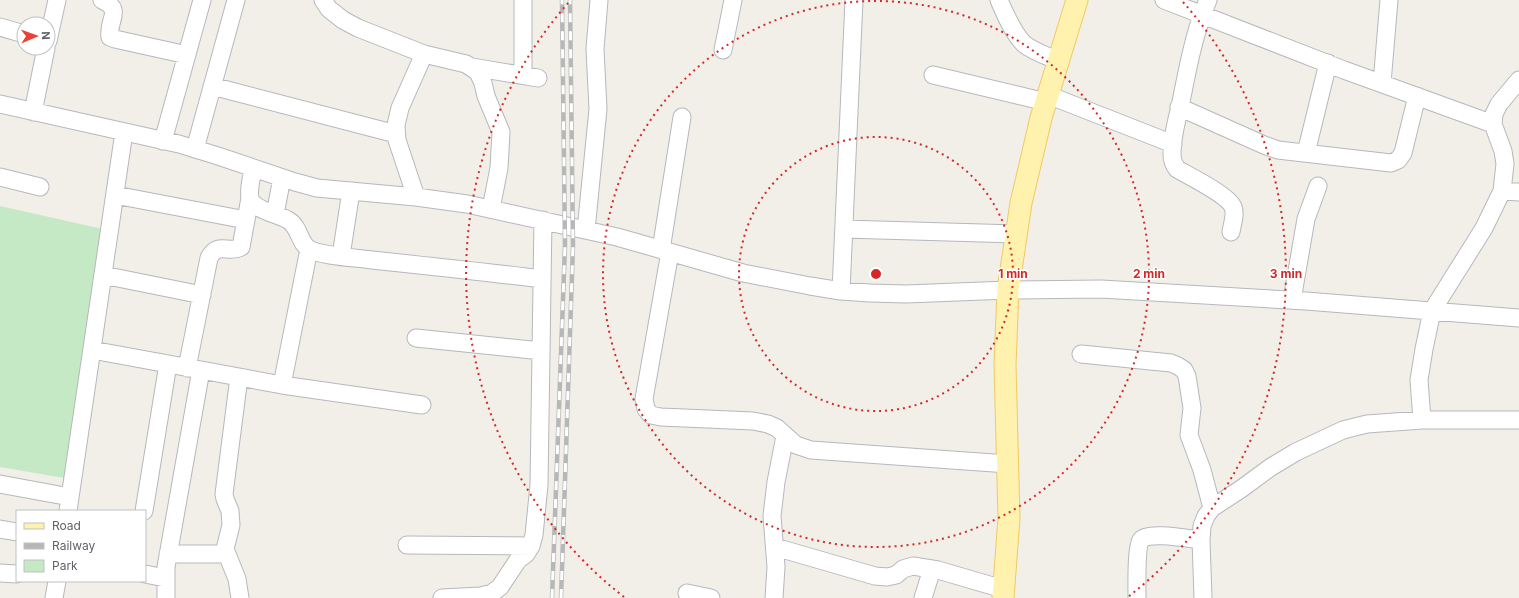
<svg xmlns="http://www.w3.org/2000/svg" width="1519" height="598" font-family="Inter,sans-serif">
<rect width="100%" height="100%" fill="#f1efe8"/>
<!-- park -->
<path fill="#c5e8c5" d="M0 206 116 232 76 480 0 467Z"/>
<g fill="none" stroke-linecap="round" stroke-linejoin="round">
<defs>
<path id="minor" d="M102 0C124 10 107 20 110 37L115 39 187 55
M323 0 329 9 343 20 358 28 424 54 466 64 478 72 483 83 486 96 501 132 499 168 491 209
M999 0C1005 14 1013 33 1024 44 1034 52 1047 56 1059 61
M1164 0 1344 70 1493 124
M1208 0C1194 32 1187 72 1180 107 1176 122 1172 139 1172 155 1172 161 1174 165 1177 169 1189 176 1228 195 1233 207 1236 214 1232 225 1231 232
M0 27 24 34
M48 41 57 0
M723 50 733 0
M472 67 538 78
M523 75V0
M933 75 1046 102
M1382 83 1389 0
M212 86 396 134
M1048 95 1173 144
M0 104 179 144 218 156 295 182 317 188 416 197 467 204 617 237 743 273 810 286 841 291 870 293 906 294 1008 290 1101 289 1306 301 1519 318
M1179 107 1264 145 1278 150 1391 163 1398 160 1403 153 1417 96
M33 112 46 48
M163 141 202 0
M195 149 236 0
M1306 153 1328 63
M253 168C252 177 248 189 250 198 253 210 278 214 288 220 300 227 299 243 309 249 320 256 359 258 372 260 429 266 486 272 542 279
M0 177 40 187
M1502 191 1519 192
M115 195 246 220
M416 197 397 140 396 125 400 108 424 54
M275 214 282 178
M844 229 1017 234
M586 230 598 109 595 49 599 0
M661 250 682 117
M670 252 644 399 646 409 651 415 661 417 753 421 768 424 777 428 796 445 811 450 1008 464
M341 256 351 191
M103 275 202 295
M841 291 854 0
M1292 300 1306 219 1318 186
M416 338 541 351
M92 350 282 385 422 405
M1081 354 1171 363 1178 366 1184 370 1187 376 1192 408 1189 435 1202 470 1212 508
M187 368 209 258C218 241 228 254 241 247L250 198
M239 377 224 494 225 499 230 511 231 525 225 549 237 579 240 598
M282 385 309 249
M1422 420 1419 380 1424 349 1432 311 1484 228 1502 191 1505 164 1503 151 1493 124 1494 114 1499 104 1519 80
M0 484 70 497
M68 511 124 132
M144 511 168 364
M0 529 17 532
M407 545 531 546
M775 547 875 576 887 577 896 575 903 569 913 566 938 570 1003 589
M168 554H226
M0 573 17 574
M145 574 165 578
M687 593 711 598
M54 598 57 581
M166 598V567L201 370
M442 598 481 596 492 593 500 587 518 560 526 554 531 546 534 535 539 485 543 220
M774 598 776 567 772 516 776 482 785 436
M923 598 932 569
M1137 598C1137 587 1136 547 1141 540 1147 531 1190 539 1201 540
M1203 598 1201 540 1202 526 1206 516 1212 508 1241 489 1271 467 1296 452 1343 430 1367 424 1422 420H1519"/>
<path id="major" d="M1003 598 1009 518 1005 365 1008 290 1021 203 1041 118 1077 0"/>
</defs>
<!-- minor casing -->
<use href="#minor" stroke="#b5b8bc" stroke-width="19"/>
<!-- major casing -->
<use href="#major" stroke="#f2c960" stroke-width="23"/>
<!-- minor -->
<use href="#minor" stroke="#fff" stroke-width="17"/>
<!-- major -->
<use href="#major" stroke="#fff2af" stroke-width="21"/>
<defs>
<path id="rail" d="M552 598 565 245 562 0
M561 598 573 245 570 0"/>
</defs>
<!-- rail casing -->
<use href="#rail" stroke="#b6b7b8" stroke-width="4.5"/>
<!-- rail -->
<use href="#rail" stroke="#fff" stroke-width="3" stroke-dasharray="9" stroke-linecap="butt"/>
</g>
<!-- distance rings -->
<g fill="none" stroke="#d62828" stroke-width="2" stroke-dasharray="2 4">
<circle cx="876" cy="274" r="137"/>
<circle cx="876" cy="274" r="273"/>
<path d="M624 597A410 410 0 0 1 569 2M1183 2A410 410 0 0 1 1128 597"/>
</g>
<circle cx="876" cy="274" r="6" fill="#d62828" stroke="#fff" stroke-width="2"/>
<g font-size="12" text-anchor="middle" font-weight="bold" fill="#d62828" stroke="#fff" stroke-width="3" stroke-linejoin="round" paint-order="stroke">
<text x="1013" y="278">1 min</text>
<text x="1149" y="278">2 min</text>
<text x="1286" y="278">3 min</text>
</g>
<!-- legend -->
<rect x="16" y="510" width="130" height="72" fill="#ffffff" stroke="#bfc1c3"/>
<rect x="24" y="523" width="20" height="6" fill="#fff2af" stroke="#bfc1c3"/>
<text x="52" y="530" font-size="12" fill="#5f6368">Road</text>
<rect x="24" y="543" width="20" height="6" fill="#b6b7b8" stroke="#bfc1c3"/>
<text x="52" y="550" font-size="12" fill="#5f6368">Railway</text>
<rect x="24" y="560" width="20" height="12" fill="#c5e8c5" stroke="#bfc1c3"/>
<text x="52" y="570" font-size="12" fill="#5f6368">Park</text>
<!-- north arrow -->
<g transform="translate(36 36) rotate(88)"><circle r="19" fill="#ffffff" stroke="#bfc1c3"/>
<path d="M0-3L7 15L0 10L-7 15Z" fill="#ea4335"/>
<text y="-6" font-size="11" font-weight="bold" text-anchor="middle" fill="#5f6368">N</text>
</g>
</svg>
